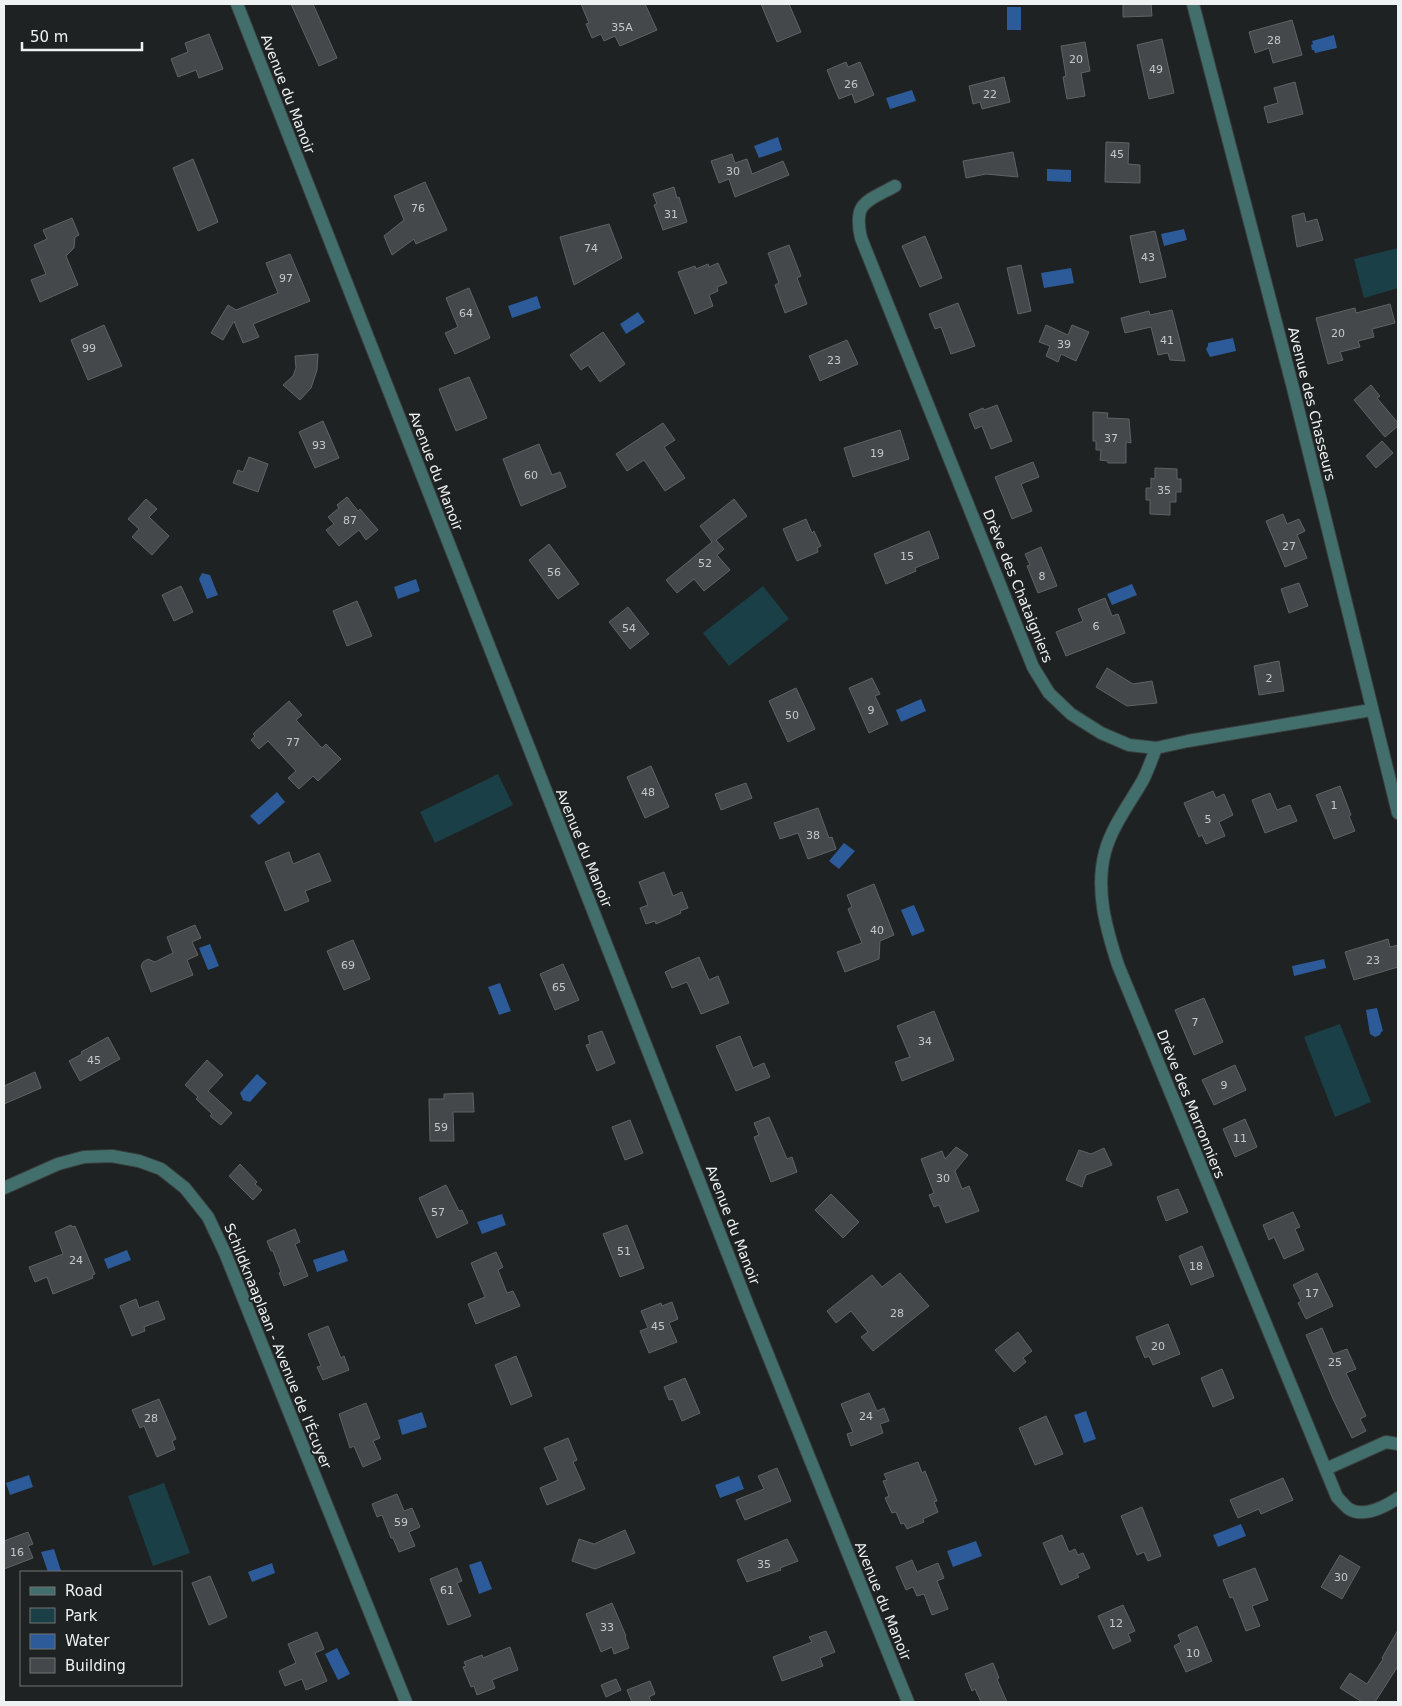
<svg xmlns="http://www.w3.org/2000/svg" width="1402" height="1706" font-family="'DejaVu Sans',sans-serif">
<rect width="100%" height="100%" fill="#1e2222"/>
<!-- green -->
<path fill="#1b3f46" d="M1398 248V288L1364 298 1354 259Z
M763 586 789 619 729 666 703 633Z
M498 774 513 805 435 843 420 812Z
M1340 1024 1371 1102 1335 1117 1304 1037Z
M164 1483 190 1553 153 1566 128 1496Z"/>
<!-- water -->
<path fill="#2d5b99" d="M1007 7H1021V30H1007Z
M1334 35 1337 48 1315 53 1314 50H1312L1311 45 1313 44 1312 41Z
M912 90 916 101 890 109 886 98Z
M778 137 782 150 759 158 754 146Z
M1047 169 1071 170V182L1047 181Z
M1184 229 1187 240 1164 246 1161 234Z
M1071 268 1074 283 1044 288 1041 273Z
M537 296 541 308 512 318 508 306Z
M638 312 645 322 626 334 620 324Z
M1233 338 1236 351 1210 357 1206 349 1208 346V343Z
M202 573 210 575 218 595 207 599 199 579Z
M416 579 420 591 398 599 394 587Z
M1132 584 1137 595 1112 605 1107 594Z
M921 699 926 711 901 722 896 710Z
M277 792 285 802 259 825 250 816Z
M844 843 855 851 839 869 829 861Z
M914 905 925 931 912 936 901 910Z
M210 944 219 966 208 970 199 948Z
M1324 959 1326 968 1294 976 1292 966Z
M500 983 511 1011 499 1015 488 987Z
M1377 1008 1383 1031 1381 1032 1380 1035 1375 1037 1370 1034 1366 1010Z
M257 1074 267 1083 250 1102 243 1100 240 1093Z
M502 1214 506 1225 482 1234 477 1222Z
M127 1250 131 1260 108 1269 104 1259Z
M344 1250 348 1261 317 1272 313 1260Z
M1086 1411 1096 1439 1084 1443 1074 1415Z
M422 1412 427 1427 402 1435 398 1420Z
M29 1475 33 1487 10 1495 6 1483Z
M739 1476 744 1489 720 1498 715 1485Z
M1241 1524 1246 1536 1218 1547 1213 1535Z
M976 1541 982 1556 953 1567 947 1551Z
M54 1549 61 1571 48 1572 41 1552Z
M481 1561 492 1589 479 1594 469 1565Z
M272 1563 275 1573 252 1582 248 1572Z
M337 1648 350 1674 338 1680 325 1654Z"/>
<!-- building -->
<path fill="#45484a" stroke="#606365" d="M291 4H313L337 58 319 66Z
M581 4H645L657 30 620 46 615 36 604 41 601 34 592 38 586 24 589 23Z
M761 4H789L801 32 777 42Z
M1123 4H1151L1152 16 1123 17Z
M1292 20 1302 55 1273 63 1269 48 1255 53 1249 32Z
M209 34 223 69 199 78 196 70 178 77 171 59 188 52 185 43Z
M1162 39 1174 93 1149 99 1137 45Z
M1085 42 1090 71 1081 73 1085 96 1067 99 1063 77 1066 76 1061 46Z
M846 62 848 67 860 62 874 95 855 103 852 94 839 99 827 70Z
M1004 77 1010 102 982 109 980 102 973 104 969 86Z
M1295 82 1303 114 1268 123 1264 107 1278 103 1274 88Z
M1106 142 1129 143 1128 164 1140 165V183L1105 182Z
M1013 152 1018 177 986 174 966 178 963 161Z
M732 154 735 163 747 159 752 174 783 161 789 175 735 197 729 179 719 183 711 161Z
M193 159 218 222 198 231 173 168Z
M425 182 447 230 416 244 414 239 392 255 384 236 404 220 394 196Z
M674 187 677 198 679 197 687 222 663 230 654 205 657 204 653 194Z
M1304 213 1306 222 1317 219 1323 240 1297 247 1292 216Z
M72 218 79 235 75 237 74 248 66 256 78 285 40 302 31 280 46 274 34 245 47 239 43 230Z
M609 224 622 258 574 285 560 237Z
M1155 231 1166 277 1140 283 1130 236Z
M925 236 942 278 920 287 902 246Z
M789 245 801 276 797 278 807 304 785 313 775 285 779 283 768 253Z
M290 254 310 301 253 324 259 337 243 343 234 321 223 340 211 333 228 305 236 310 278 293 266 263Z
M718 263 727 283 717 287 718 291 709 295 713 306 695 314 678 272 695 266 696 269 708 264 709 267Z
M1021 265 1031 311 1018 314 1007 268Z
M469 288 490 338 455 354 445 333 458 327 446 298Z
M958 303 975 346 951 354 941 327 935 329 929 314Z
M1390 304 1395 323 1372 329 1374 337 1358 341 1360 347 1340 352 1343 360 1328 364 1316 318 1355 308 1356 313Z
M1172 310 1185 361 1170 360 1168 353 1158 355 1151 327 1125 333 1121 318 1149 311 1150 315Z
M104 325 122 366 88 380 71 340Z
M1046 325 1068 335 1072 325 1089 332 1076 361 1061 354 1058 362 1046 356 1050 346 1039 342Z
M603 332 625 364 600 382 588 365 581 370 570 355Z
M847 340 858 364 820 381 809 356Z
M318 354 317 370 311 388 300 400 283 385 293 376 296 368 295 356Z
M469 377 487 418 456 431 439 389Z
M1371 385 1380 396 1377 398 1398 423V426L1385 437 1354 400Z
M997 405 1012 441 991 449 982 426 975 429 969 414 983 408 984 410Z
M1093 412 1108 413 1107 418 1129 419 1131 443 1126 442V463H1108V461L1100 460 1101 450H1096V441H1093Z
M323 421 339 458 315 468 299 432Z
M663 423 675 440 664 447 685 478 665 491 644 460 627 471 616 454Z
M900 430 909 459 853 477 844 448Z
M1382 441 1393 453 1376 468 1366 456Z
M539 444 552 475 560 472 566 487 521 506 503 459Z
M249 457 268 464 258 492 233 483 238 470 243 472Z
M1033 462 1039 477 1021 484 1032 511 1012 519 995 477Z
M1155 468 1177 469V479H1181V492H1176V502H1170V515L1150 514V500H1146V488H1151V478L1155 479Z
M347 497 358 511 360 509 378 530 366 540 359 530 339 546 326 530 334 524 328 517 339 508 337 505Z
M146 499 157 509 149 517 169 536 152 555 132 537 139 529 128 519Z
M734 499 747 516 716 540 724 549 717 555 730 570 704 591 694 579 677 593 666 580 712 542 700 526Z
M1283 514 1287 524 1299 519 1305 531 1297 535 1307 558 1285 567 1266 521Z
M806 519 812 533 814 531 821 546 817 548 818 552 797 561 783 529Z
M929 531 939 558 915 568 916 571 886 584 874 554Z
M549 544 579 584 558 599 529 560Z
M1041 547 1057 586 1038 593 1027 566 1030 565 1025 554Z
M1299 583 1308 606 1289 613 1281 589Z
M181 586 193 612 174 621 162 595Z
M1105 598 1112 616 1118 614 1125 633 1066 656 1056 632 1083 621 1078 609Z
M357 601 372 636 347 646 333 611Z
M628 607 649 634 630 649 609 622Z
M1279 661 1284 691 1259 695 1254 666Z
M1107 668 1133 684 1152 681 1157 703 1127 706 1096 687Z
M872 678 880 694 875 696 888 724 869 733 849 688Z
M796 688 815 729 788 742 769 701Z
M289 701 302 715 296 720 322 748 326 744 341 759 318 781 313 776 299 789 288 778 296 771 268 741 259 749 251 740 255 736 253 734Z
M651 766 669 807 645 818 627 777Z
M746 783 752 798 721 810 715 794Z
M1340 786 1351 815 1349 816 1355 831 1334 839 1316 795Z
M1213 791 1216 798 1224 794 1233 815 1219 822 1225 836 1206 844 1202 835 1199 837 1184 803Z
M1270 793 1277 810 1290 805 1297 821 1265 833 1252 800Z
M818 808 829 838 832 837 836 849 808 859 798 833 780 839 774 823Z
M289 852 293 864 319 853 331 881 305 891 309 901 285 911 265 862Z
M664 872 673 896 682 892 688 908 680 911 681 913 656 924 655 921 646 924 640 908 648 905 639 882Z
M874 884 894 935 880 941 879 959 845 972 837 952 862 943 848 909 852 907 847 895Z
M195 925 201 938 192 942 198 955 187 960 193 975 151 992 141 966 143 962 148 959 155 962 173 953 167 937Z
M1388 939 1390 947 1398 945V967L1354 980 1345 952Z
M353 940 370 979 344 990 327 951Z
M699 957 709 980 718 976 729 1003 701 1014 687 982 672 988 665 972Z
M563 964 579 1000 555 1010 540 974Z
M1204 998 1223 1042 1194 1055 1175 1010Z
M934 1011 954 1060 902 1081 895 1062 910 1057 897 1026Z
M602 1031 615 1063 597 1071 586 1045 590 1044 588 1036Z
M740 1036 753 1068 764 1063 770 1077 736 1091 716 1046Z
M108 1037 120 1059 80 1081 69 1061 82 1054 81 1052Z
M207 1060 223 1075 208 1091 232 1113 221 1125 210 1116 212 1114 196 1099 198 1097 185 1085Z
M1235 1065 1246 1090 1214 1105 1202 1080Z
M35 1072 41 1088 4 1104V1086Z
M473 1093 474 1112H453L454 1141H430L429 1099H444V1094Z
M769 1117 787 1159 792 1157 797 1172 771 1182 754 1137 759 1135 754 1123Z
M1245 1119 1257 1147 1235 1157 1223 1129Z
M630 1120 643 1153 625 1160 612 1127Z
M956 1147 968 1155 955 1171 962 1189 969 1186 979 1211 946 1223 939 1205 934 1207 929 1195 934 1193 921 1159 942 1151 945 1159Z
M1104 1148 1112 1165 1086 1175 1082 1187 1066 1180 1079 1150 1091 1154Z
M240 1164 257 1182 255 1184 262 1190 253 1200 229 1176Z
M446 1185 459 1211 462 1210 468 1223 437 1238 419 1198Z
M1178 1189 1188 1212 1166 1221 1157 1197Z
M831 1194 859 1222 843 1238 815 1210Z
M1293 1212 1300 1227 1295 1229 1304 1250 1284 1259 1274 1237 1269 1240 1263 1225Z
M71 1225 72 1227 75 1226 95 1274 92 1275 93 1278 53 1294 47 1277 35 1282 29 1267 63 1254 55 1232Z
M627 1225 644 1268 620 1277 603 1234Z
M295 1229 300 1242 295 1244 308 1276 284 1286 279 1273 281 1272 273 1251H271L267 1241Z
M1202 1246 1214 1276 1191 1285 1179 1256Z
M496 1252 503 1267 498 1270 507 1293 513 1291 520 1306 476 1324 468 1304 485 1297 471 1263Z
M900 1273 929 1306 873 1351 861 1337 868 1332 851 1311 836 1323 827 1311 872 1275 882 1287Z
M1317 1273 1333 1306 1306 1319 1298 1303 1301 1301 1293 1285Z
M136 1299 139 1308 158 1301 165 1319 144 1327 145 1331 132 1336 120 1306Z
M672 1302 678 1319 669 1323 677 1342 649 1353 640 1331 648 1328 641 1311 661 1303 662 1306Z
M1168 1324 1180 1354 1153 1365 1149 1356 1145 1358 1136 1337Z
M328 1326 341 1358 344 1356 349 1370 323 1380 317 1367 321 1366 308 1334Z
M1322 1328 1333 1354 1347 1349 1356 1369 1346 1373 1366 1416 1360 1419 1366 1431 1352 1438 1333 1399 1306 1335Z
M1018 1332 1032 1351 1023 1358 1026 1362 1014 1372 995 1350Z
M516 1356 532 1396 511 1405 495 1365Z
M1222 1369 1234 1398 1213 1407 1201 1378Z
M685 1378 700 1413 682 1421 673 1399 669 1400 664 1387Z
M869 1393 877 1411 884 1408 889 1421 880 1424 883 1433 851 1446 847 1434 853 1432 841 1404Z
M159 1399 176 1439 172 1441 175 1449 157 1457 144 1426 140 1428 132 1410Z
M366 1403 380 1438 373 1441 381 1459 363 1467 354 1446 350 1448 339 1414Z
M1046 1416 1063 1454 1035 1465 1019 1428Z
M568 1438 577 1460 573 1462 585 1489 547 1505 540 1488 558 1480 544 1448Z
M918 1462 922 1473 925 1471 937 1501 934 1502 938 1512 923 1519 924 1522 907 1529 904 1523 901 1524 896 1512 892 1513 885 1498 889 1496 883 1481 887 1480 884 1474Z
M777 1468 791 1501 745 1520 736 1500 764 1489 758 1476Z
M1283 1478 1293 1500 1261 1514 1259 1509 1238 1518 1230 1500Z
M397 1494 404 1511 412 1508 420 1527 409 1532 415 1546 399 1552 393 1538H391L382 1515 377 1517 372 1504Z
M1142 1507 1161 1556 1148 1561 1144 1552 1137 1555 1121 1516Z
M625 1530 635 1553 595 1569 572 1561 579 1539 594 1544Z
M28 1532 33 1544 28 1546 33 1558 4 1569V1541Z
M1062 1535 1069 1552 1075 1549 1078 1555 1083 1553 1090 1568 1077 1574 1079 1577 1061 1585 1043 1543Z
M787 1539 798 1561 780 1568 781 1570 747 1582 737 1560Z
M1340 1555 1360 1567 1342 1599 1321 1587Z
M912 1560 917 1572 938 1563 944 1578 937 1581 948 1609 932 1615 924 1594 917 1596 913 1587 906 1590 896 1567Z
M457 1568 462 1581 457 1583 471 1616 448 1625 430 1579Z
M1255 1568 1268 1600 1252 1606 1260 1626 1246 1631 1233 1597 1230 1598 1223 1580Z
M210 1576 227 1617 209 1625 192 1583Z
M612 1603 626 1636 625 1637 629 1648 614 1654 612 1647 601 1652 586 1614Z
M1123 1605 1135 1631 1128 1634 1131 1641 1113 1649 1098 1616Z
M1197 1626 1212 1661 1186 1672 1174 1646 1181 1642 1178 1635Z
M1398 1630V1666L1375 1702H1362L1340 1688 1350 1673 1367 1684 1383 1659 1382 1658Z
M826 1631 835 1652 820 1658 823 1666 782 1681 773 1657 812 1642 809 1637Z
M317 1632 324 1649 315 1653 327 1681 306 1690 302 1679 285 1686 279 1671 296 1663 288 1644Z
M510 1647 518 1670 492 1680 495 1688 477 1695 474 1686 471 1687 463 1667 466 1666 464 1662 482 1655 483 1658Z
M993 1663 999 1678 997 1679 1007 1702H981L975 1689 972 1691 965 1674Z
M616 1679 621 1690 606 1697 601 1685Z
M650 1681 655 1694 649 1697 651 1702H632L627 1690Z"/>
<g fill="none" stroke-linecap="round" stroke-linejoin="round">
<defs>
<path id="minor" d="M237 4 749 1308 908 1702
M1193 4 1293 388 1398 813
M895 186C866 202 853 202 861 238L1033 667 1049 693 1071 714 1101 733 1129 745 1156 748 1188 741 1371 710
M1156 748C1152 759 1148 770 1143 780 1130 803 1112 826 1105 852 1095 890 1106 928 1118 965L1337 1497C1341 1501 1345 1506 1349 1509 1364 1518 1386 1506 1398 1498
M4 1188 58 1164 84 1157 112 1156 139 1161 161 1169 185 1188 208 1217 225 1253 406 1702
M1326 1469 1386 1442 1398 1444"/>
</defs>
<!-- minor casing -->
<use href="#minor" stroke="#3b3f3f" stroke-width="14"/>
<!-- minor -->
<use href="#minor" stroke="#426f6c" stroke-width="12"/>
</g>
<g text-anchor="middle" stroke-width="4" stroke-linejoin="round" paint-order="stroke">
<!-- number labels -->
<g font-size="11" fill="#c4c8c8">
<text x="622" y="31">35A</text>
<text x="1274" y="44">28</text>
<text x="1076" y="63">20</text>
<text x="1156" y="73">49</text>
<text x="851" y="88">26</text>
<text x="990" y="98">22</text>
<text x="1117" y="158">45</text>
<text x="733" y="175">30</text>
<text x="418" y="212">76</text>
<text x="671" y="218">31</text>
<text x="591" y="252">74</text>
<text x="1148" y="261">43</text>
<text x="286" y="282">97</text>
<text x="466" y="317">64</text>
<text x="1338" y="337">20</text>
<text x="1167" y="344">41</text>
<text x="1064" y="348">39</text>
<text x="89" y="352">99</text>
<text x="834" y="364">23</text>
<text x="1111" y="442">37</text>
<text x="319" y="449">93</text>
<text x="877" y="457">19</text>
<text x="531" y="479">60</text>
<text x="1164" y="494">35</text>
<text x="350" y="524">87</text>
<text x="1289" y="550">27</text>
<text x="907" y="560">15</text>
<text x="705" y="567">52</text>
<text x="554" y="576">56</text>
<text x="1042" y="580">8</text>
<text x="1096" y="630">6</text>
<text x="629" y="632">54</text>
<text x="1269" y="682">2</text>
<text x="871" y="714">9</text>
<text x="792" y="719">50</text>
<text x="293" y="746">77</text>
<text x="648" y="796">48</text>
<text x="1334" y="809">1</text>
<text x="1208" y="823">5</text>
<text x="813" y="839">38</text>
<text x="877" y="934">40</text>
<text x="1373" y="964">23</text>
<text x="348" y="969">69</text>
<text x="559" y="991">65</text>
<text x="1195" y="1026">7</text>
<text x="925" y="1045">34</text>
<text x="94" y="1064">45</text>
<text x="1224" y="1089">9</text>
<text x="441" y="1131">59</text>
<text x="1240" y="1142">11</text>
<text x="943" y="1182">30</text>
<text x="438" y="1216">57</text>
<text x="624" y="1255">51</text>
<text x="76" y="1264">24</text>
<text x="1196" y="1270">18</text>
<text x="1312" y="1297">17</text>
<text x="897" y="1317">28</text>
<text x="658" y="1330">45</text>
<text x="1158" y="1350">20</text>
<text x="1335" y="1366">25</text>
<text x="866" y="1420">24</text>
<text x="151" y="1422">28</text>
<text x="401" y="1526">59</text>
<text x="17" y="1556">16</text>
<text x="764" y="1568">35</text>
<text x="1341" y="1581">30</text>
<text x="447" y="1594">61</text>
<text x="1116" y="1627">12</text>
<text x="607" y="1631">33</text>
<text x="1193" y="1657">10</text>
</g>
<!-- street labels -->
<g font-size="14" fill="#eff2f2" stroke="#1e2222">
<text transform="translate(288 94) rotate(69)" y="5">Avenue du Manoir</text>
<text transform="translate(1312 404) rotate(76)" y="5">Avenue des Chasseurs</text>
<text transform="translate(436 471) rotate(69)" y="5">Avenue du Manoir</text>
<text transform="translate(1018 586) rotate(68)" y="5">Drève des Chataigniers</text>
<text transform="translate(584 848) rotate(68)" y="5">Avenue du Manoir</text>
<text transform="translate(1191 1104) rotate(68)" y="5">Drève des Marronniers</text>
<text transform="translate(733 1225) rotate(69)" y="5">Avenue du Manoir</text>
<text transform="translate(278 1346) rotate(68)" y="5">Schildknaaplaan - Avenue de l'Écuyer</text>
<text transform="translate(883 1601) rotate(68)" y="5">Avenue du Manoir</text>
</g>
</g>
<!-- border -->
<rect width="1402" height="1706" fill="none" stroke="#eff2f2" stroke-width="10"/>
<!-- legend -->
<rect x="20" y="1571" width="162" height="115" fill="#1e2222" stroke="#727575"/>
<rect x="30" y="1587" width="25" height="8" fill="#426f6c" stroke="#727575"/>
<text x="65" y="1596" font-size="15" fill="#eff2f2">Road</text>
<rect x="30" y="1608" width="25" height="15" fill="#1b3f46" stroke="#727575"/>
<text x="65" y="1621" font-size="15" fill="#eff2f2">Park</text>
<rect x="30" y="1634" width="25" height="15" fill="#2d5b99" stroke="#727575"/>
<text x="65" y="1646" font-size="15" fill="#eff2f2">Water</text>
<rect x="30" y="1658" width="25" height="15" fill="#45484a" stroke="#727575"/>
<text x="65" y="1671" font-size="15" fill="#eff2f2">Building</text>
<!-- scale -->
<path d="M22 42v8h120v-8" fill="none" stroke="#eff2f2" stroke-width="2.5"/>
<text x="30" y="42" font-size="15" fill="#eff2f2" stroke="#1e2222" stroke-width="4" paint-order="stroke">50 m</text>
</svg>
